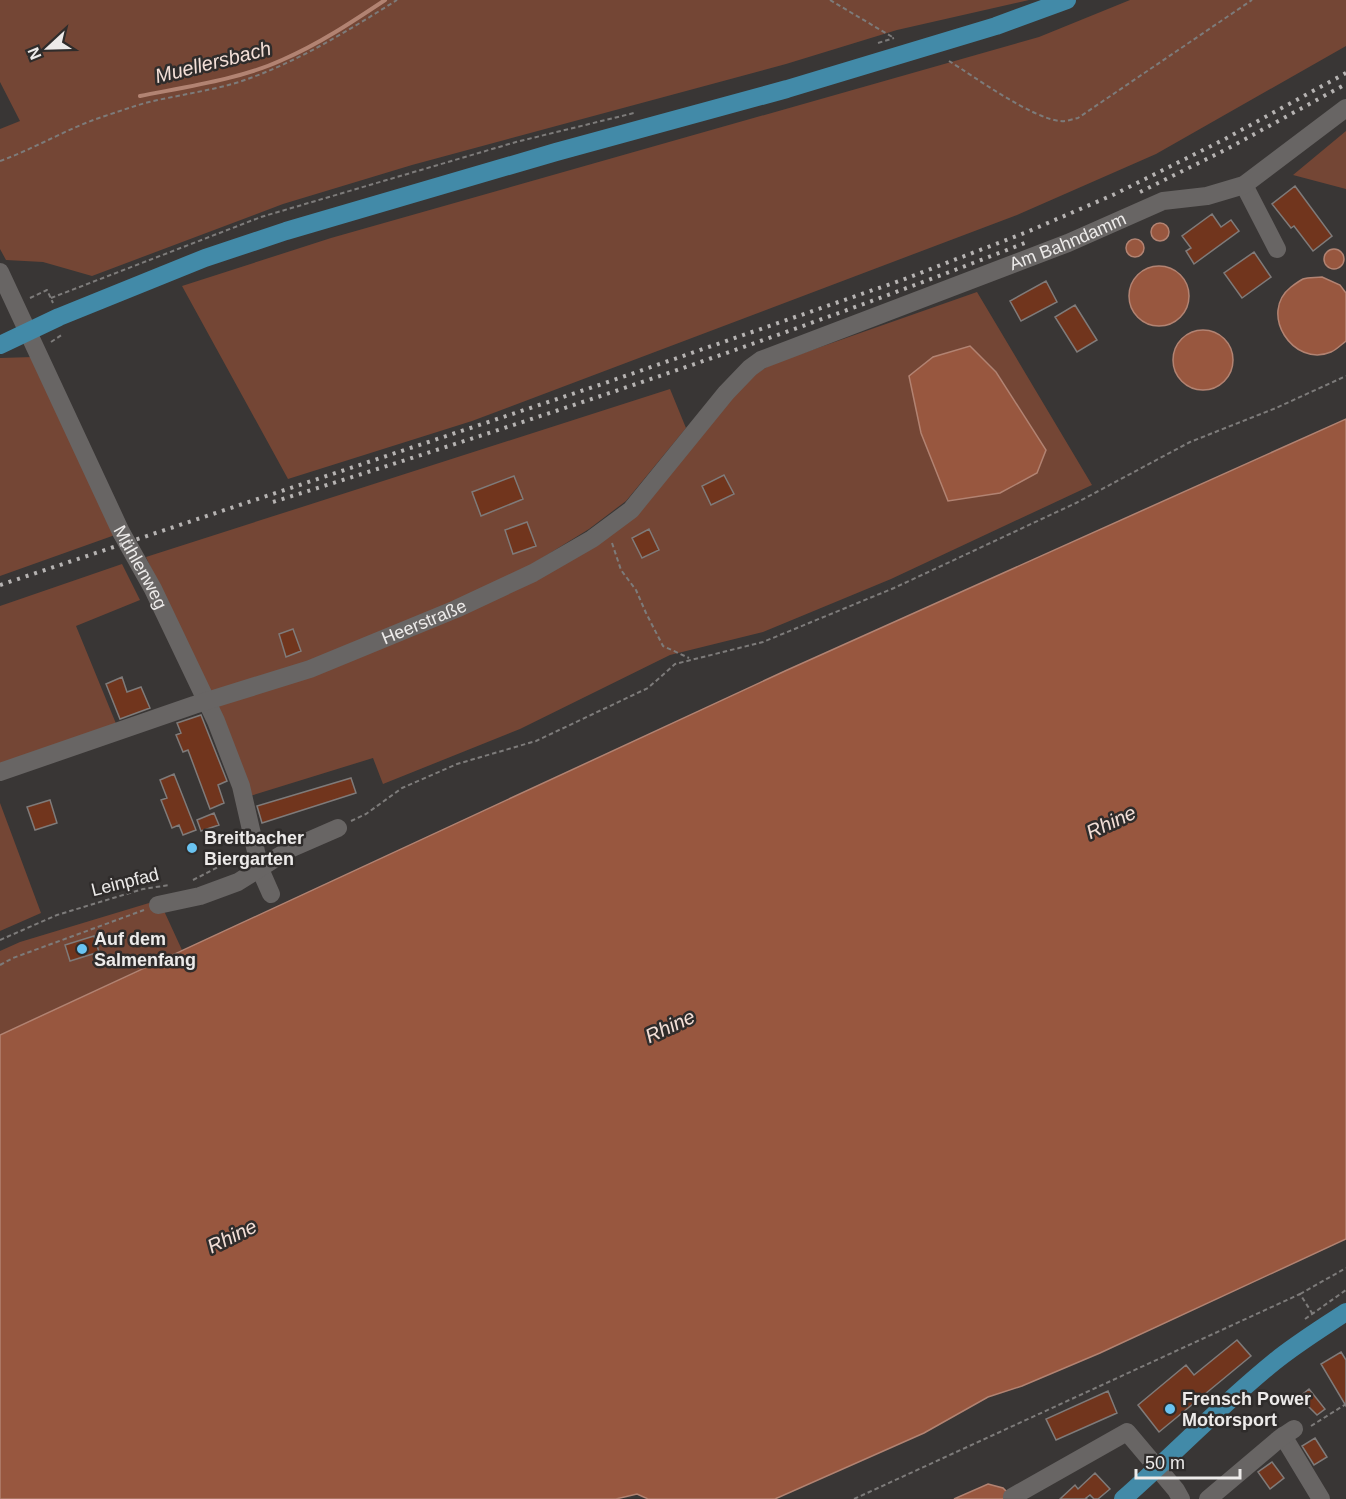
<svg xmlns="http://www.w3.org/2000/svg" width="1346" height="1499" font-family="Helvetica,sans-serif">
<rect width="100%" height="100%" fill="#393635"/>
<!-- green -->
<path fill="#744635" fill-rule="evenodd" d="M0 0H1029L897 30 786 64 412 165 283 204 92 276 43 262 6 260 0 249V129L20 121 0 82Z
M1130 0H1346V46L1156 154 1017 215 472 421 288 479 182 286 331 238 1039 37Z
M1346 131V189L1293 175Z
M977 292 1092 485 891 579 763 632 670 655 520 729 383 784 373 758 250 796 216 705 597 543 747 379 772 364ZM970 346 996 371 1046 450Z
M33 357 115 535 0 576V358Z
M670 389 686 428 626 501 589 529 529 566 455 603 309 663 208 695 146 557Z
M122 564 140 600 76 626 117 726 0 765V606Z
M0 803 41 913 0 931Z
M159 900 182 950 0 1035V951L20 942Z"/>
<!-- water -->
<path fill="#98573f" stroke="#b28372" stroke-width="1.5" d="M1151 232a9 9 0 1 1 18 0a9 9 0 1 1-18 0Z
M1126 248a9 9 0 1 1 18 0a9 9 0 1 1-18 0Z
M1324 259a10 10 0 1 1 20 0a10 10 0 1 1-20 0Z
M1129 296a30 30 0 1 1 60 0a30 30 0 1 1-60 0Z
M1322 277 1340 285 1346 293V341C1342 344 1336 350 1331 352 1293 368 1258 313 1291 287 1295 284 1299 281 1303 279 1309 277 1316 278 1322 277Z
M1173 360a30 30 0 1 1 60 0a30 30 0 1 1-60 0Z
M970 346 996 372 1046 450 1037 473 1000 493 948 501 921 433 909 376 933 357Z
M1346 419V1239L1100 1353 1022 1386 988 1397 924 1433 775 1499H648L637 1494 616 1499H0V1035L785 671Z
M988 1484 1003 1488 1014 1499H954Z"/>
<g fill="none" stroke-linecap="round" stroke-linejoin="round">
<!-- stream -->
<path stroke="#b28372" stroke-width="4" d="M140 96C185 87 241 79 282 60 319 44 352 22 385 0"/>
</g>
<!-- building -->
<path fill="#71351d" stroke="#7f7b7a" stroke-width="1.5" d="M1295 186 1332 236 1313 251 1294 226 1291 228 1272 204Z
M1212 214 1221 227 1231 220 1239 231 1194 264 1186 251 1191 248 1182 236Z
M1254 252 1271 277 1242 298 1224 273Z
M1046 281 1057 302 1021 321 1010 301Z
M1075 305 1097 340 1077 352 1055 317Z
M724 475 734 494 711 505 702 486Z
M514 476 523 499 481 516 472 492Z
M527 522 536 546 513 554 505 530Z
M649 529 659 550 642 558 632 538Z
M293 629 301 651 286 657 279 634Z
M122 677 127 692 141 687 150 708 120 719 106 684Z
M201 715 227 781 218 785 224 803 210 809 188 750 183 752 176 735 181 733 177 723Z
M174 774 196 830 183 835 179 825 172 828 161 800 167 798 160 780Z
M351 778 356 793 262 823 257 806Z
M50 800 57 823 35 830 27 807Z
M214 813 219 825 201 831 197 820Z
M94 936 99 952 70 961 65 945Z
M1237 1340 1251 1356 1159 1432 1138 1405 1186 1365 1194 1375Z
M1341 1352 1346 1360V1406L1321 1364Z
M1309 1389 1325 1409 1317 1415 1299 1397Z
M1108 1391 1117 1413 1056 1440 1046 1419Z
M1315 1438 1327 1457 1314 1465 1302 1446Z
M1272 1462 1284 1478 1270 1489 1258 1472Z
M1095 1473 1110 1489 1098 1499H1094L1090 1495 1086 1498 1087 1499H1060L1075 1485 1078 1489Z"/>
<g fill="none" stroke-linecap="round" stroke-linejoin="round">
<!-- path -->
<path stroke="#7d7b7a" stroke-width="2" stroke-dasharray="4.5 3" stroke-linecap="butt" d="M830 0 894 38
M878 43 894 38
M949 61C975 77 1031 118 1060 121 1065 122 1073 119 1078 118L1252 0
M0 161C36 148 70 127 105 116 120 111 134 106 149 102 179 95 209 91 239 82 296 63 346 32 397 0
M30 298 47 290 53 303
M51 298 261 217 516 142 634 113
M51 342 63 334
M612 543 621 570 636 590 646 613 663 646 689 658
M351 821 366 814 402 788 457 764 536 741 648 688 675 664 763 642 894 588 1076 503 1190 442 1276 408 1346 376
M193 880 224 864 242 857
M0 940 57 915 143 889 170 885
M0 965 13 958 144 910
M1300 1294 1346 1268
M1305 1319 1346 1290
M1261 1418 1269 1427
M1311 1426 1346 1404
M854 1499 1300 1294 1312 1313"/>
<!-- minor -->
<g stroke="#686564" stroke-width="18">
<path d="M1244 185 1277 249"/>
<path id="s1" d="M0 272 121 532 153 589 216 721 241 786 260 869 271 894"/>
<path id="s2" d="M0 772 194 705 310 669 456 609 533 573 592 539 631 510 726 393 750 368 761 360 1068 243 1163 201 1207 196 1244 185 1346 108"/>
<path d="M158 905 200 896 238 882 292 848 338 828"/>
<path d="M1283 1436 1321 1499"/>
<path d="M1012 1497 1127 1432 1176 1490 1181 1499"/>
<path d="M1208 1499 1279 1439 1294 1429"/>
</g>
<!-- major -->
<path stroke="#428aa8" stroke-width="18" d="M0 345 59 317 205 258 286 231 556 152 787 89 996 26 1067 0
M1123 1499C1174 1454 1221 1405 1274 1362 1296 1344 1322 1328 1346 1312"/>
<!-- rail -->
<path stroke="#b6b3b2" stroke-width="4" stroke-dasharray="3 6" stroke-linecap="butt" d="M1140 192 1227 149 1346 84
M273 502C528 422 782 338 1030 241
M0 585 605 383 902 280 1027 232 1115 194 1223 140 1346 73"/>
</g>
<!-- markers -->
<g fill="#6ac3f1" stroke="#2f2c2b" stroke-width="2">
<circle cx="192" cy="848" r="6"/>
<circle cx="82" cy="949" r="6"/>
<circle cx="1170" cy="1409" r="6"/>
</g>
<g text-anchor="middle" stroke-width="5" stroke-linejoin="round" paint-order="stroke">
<!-- street labels -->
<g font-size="18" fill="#edebea" stroke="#2f2c2b">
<text dy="6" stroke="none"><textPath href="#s2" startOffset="1214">Am Bahndamm</textPath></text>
<text dy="6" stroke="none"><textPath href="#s1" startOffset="327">Mühlenweg</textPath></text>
<text dy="6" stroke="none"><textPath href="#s2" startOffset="450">Heerstraße</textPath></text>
<text transform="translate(125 882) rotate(-14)" y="6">Leinpfad</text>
</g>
<!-- poi labels -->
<g font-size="18" font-weight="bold" fill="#edebea" stroke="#2f2c2b" text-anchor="start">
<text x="204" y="844">Breitbacher<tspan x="204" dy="21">Biergarten</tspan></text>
<text x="94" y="945">Auf dem<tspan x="94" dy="21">Salmenfang</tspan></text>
<text x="1182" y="1405">Frensch Power<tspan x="1182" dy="21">Motorsport</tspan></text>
</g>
<!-- water labels -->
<g font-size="20" font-style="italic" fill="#f3dfd7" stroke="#2f2c2b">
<text transform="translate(213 62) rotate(-14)" y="7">Muellersbach</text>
<text transform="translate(1111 822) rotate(-25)" y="7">Rhine</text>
<text transform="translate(670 1026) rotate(-25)" y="7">Rhine</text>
<text transform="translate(232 1236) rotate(-26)" y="7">Rhine</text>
</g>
</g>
<!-- north arrow -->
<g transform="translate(48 48) rotate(248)" stroke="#2f2c2b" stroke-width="4.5" paint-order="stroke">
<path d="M0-4.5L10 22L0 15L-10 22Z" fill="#edebea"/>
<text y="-9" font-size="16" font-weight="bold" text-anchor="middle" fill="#edebea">N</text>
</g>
<!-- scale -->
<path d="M1136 1469v9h104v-9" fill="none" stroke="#edebea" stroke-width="3"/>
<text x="1145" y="1469" font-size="18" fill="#edebea" stroke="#2f2c2b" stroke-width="4.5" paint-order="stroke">50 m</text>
</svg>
